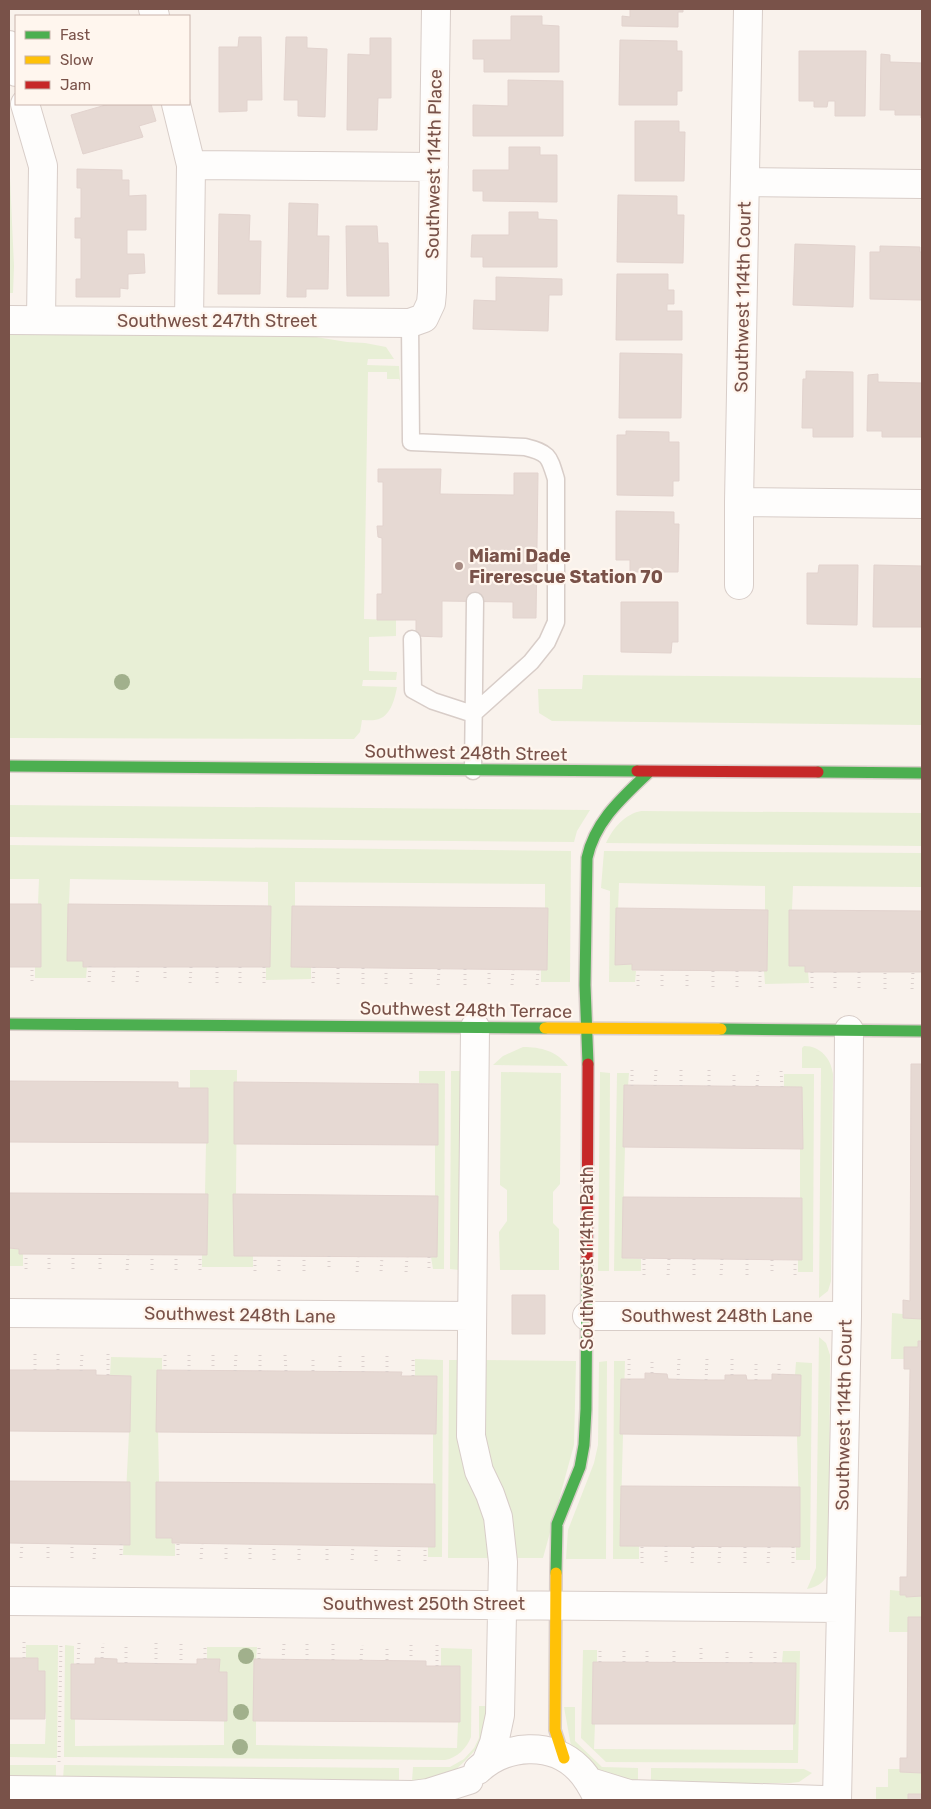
<svg xmlns="http://www.w3.org/2000/svg" width="931" height="1809" font-family="Rubik,sans-serif">
<rect width="100%" height="100%" fill="#f9f2ec"/>
<!-- green -->
<path fill="#e8efd6" d="M9 156 14 266 13 293H9Z
M9 328 291 333 347 342 365 343 386 347 394 359H368L367 365 399 366 400 381 399 379H387V372H368L364 619 396 620V636L369 637V671L397 672 396 680H363L362 686 397 687C395 698 391 715 379 719 374 721 367 720 362 720L360 732 354 739 9 738Z
M583 675 922 678V725L552 721 539 713 538 689H582Z
M9 805 590 810 577 831 574 842 9 837Z
M641 811 922 813V846L606 843C613 828 625 814 641 811Z
M9 845 571 851 570 982H541V970H547L548 908H545V884L295 882V906H292L291 967H311V979L266 980V967H270L271 906H268V882L70 879 69 904H68L67 961H83V966H87L86 978H35V967L41 966V904H38L39 879H9Z
M604 851 922 853V887L793 886 792 910H789V965L805 966V972H808L809 983 765 984 764 971H767L768 910H765V886L619 883 616 965 632 964V970L636 971 635 982H609L610 891 601 888Z
M804 1046C821 1046 831 1059 833 1074L831 1281 828 1291 819 1298 821 1068H802V1048Z
M523 1047C541 1047 557 1051 568 1066L493 1065 503 1056Z
M190 1070H237L236 1194 234 1256H253V1267H202V1255H207L205 1194 206 1143H208V1088H190Z
M419 1071H445L444 1269H433L431 1257H436L438 1196H435V1145H438V1084L419 1083Z
M451 1071H461L459 1270 450 1269Z
M501 1072 561 1073 560 1184 553 1192V1223L559 1229V1270H500L499 1232 507 1221V1190L500 1185Z
M600 1072 610 1073 609 1271H598Z
M617 1073H629L628 1086H624L623 1146 625 1147 622 1258 641 1259V1271H614Z
M784 1074H814L813 1272H798V1260H802V1198H800V1149L803 1148 802 1088 784 1087Z
M9 1248 19 1249V1254H23V1266H9Z
M892 1313 903 1314V1318L922 1319V1341H918V1347H904V1359H891Z
M819 1337 826 1343 830 1355 829 1569C827 1580 819 1587 807 1589L816 1568Z
M111 1357 162 1358V1370H157L159 1482H156V1537L172 1538V1543L175 1544V1556L123 1555 129 1432 130 1431 131 1376 110 1375Z
M415 1359 443 1360 442 1557H428V1547H435V1484H433V1434L436 1433 437 1377 415 1376Z
M449 1360H459C459 1390 454 1431 462 1460 471 1498 492 1515 488 1558H448Z
M481 1360 576 1361 574 1445 543 1558H512L485 1453Z
M607 1361 606 1559H566L568 1530 594 1463 598 1445 599 1362Z
M614 1361H625L620 1545 639 1546V1559H613Z
M796 1362 812 1363 810 1560H796V1547H800L797 1436H800L801 1375H795Z
M890 1590 900 1591V1595H906L907 1597 922 1596V1617H908V1632H889Z
M26 1645H58L57 1758 9 1757V1744H45L46 1717 38 1671V1658H26Z
M65 1645 74 1646V1664L71 1665V1719H75V1746L224 1745V1721H227V1673L219 1672 220 1660 207 1659V1647H257L256 1659H254L253 1721H256V1745L457 1748 458 1722H460V1666H441V1648L472 1649 471 1737C467 1748 457 1758 445 1760L64 1757Z
M583 1650H597V1662L593 1663 592 1723 595 1724 594 1749 769 1750H793V1724H795L796 1663H782L783 1651H800L798 1763 606 1762 581 1738Z
M479 1706H487L482 1743 465 1761 452 1773 425 1780 412 1781 413 1767H450L464 1759 474 1748 479 1738Z
M564 1707H575V1741L602 1767 638 1768V1782L598 1773 571 1746Z
M9 1765H56V1778H9Z
M64 1765 399 1768V1781L63 1778Z
M651 1768 804 1769 812 1773 799 1782 790 1783H651Z
M888 1769H900V1772L922 1773V1794H908V1800H876V1787H888Z"/>
<!-- building -->
<path fill="#e6d9d3" stroke="#e2d3ce" d="M630 9H683V12H678V27L622 26V16L630 17Z
M511 16H542V25L559 26V72H484V59H473V40H511Z
M239 37H261L262 100H247V111L219 112V47H238Z
M286 37H307V48L327 49 325 117 298 116V100H284Z
M370 38H391V98H378L377 130H347L348 54 370 55Z
M620 40 677 41V51H682V91H677V105H619Z
M799 51H866L865 116H835V101H828L827 107H814V101H799Z
M881 54 890 55V62L922 63V118H921V115H895V110H880Z
M508 80 563 81V136H473V105L508 106Z
M109 104H151L156 121 139 126 143 137 83 154 71 115Z
M635 121H679V132H685L684 181H635Z
M509 147H540V155H557V202L483 201V191H473V170H509Z
M77 169 122 170V180H129V196L146 195V230H127V254H144L145 273 128 274V289L120 288V297H76V279H81V238H75V218H81V188H77Z
M618 195 677 196V215H684L683 263 617 262Z
M289 203 318 204 317 236H329L328 289H306V297H287Z
M509 212H538V219L557 220V267H483V257H471L472 235H509Z
M219 214 250 215 249 241H261L260 294H218Z
M346 226H377L378 243H388L389 296H347Z
M795 244 855 246 853 307 793 305Z
M880 246 920 247V252H922V300L870 299V252H880Z
M617 274H668V290H674V304H667V311H682V340H616Z
M496 277 562 279V295H549L548 331 473 329 474 300 496 301Z
M620 353 682 354 681 418H619Z
M806 371 853 372V437H813V428H802L803 379H806Z
M878 374V382L922 383V437H882V431H867L868 375Z
M626 431 669 432V442H679V481H673V496L617 495V435H626Z
M378 469H441L440 494 514 495V473H538L536 618H513V602L442 601V637L416 636V620H377V594H382V538L378 537 377 526H383V482H378Z
M616 511 674 512V524H679L678 572H630V560H616Z
M819 565H858L857 625 807 624V573H818Z
M874 565 922 566V627H873Z
M621 602H678V642H672L671 653 621 652Z
M9 904H41V967H9Z
M68 904 271 906 270 967H83V961H67Z
M292 906 548 908 547 970 291 967Z
M616 908 768 910 767 971 632 970V964L615 965Z
M789 910 922 911V972H805V966H789Z
M911 1064H922V1319L903 1318V1300L910 1301Z
M9 1081 178 1082V1088H208V1143L9 1142Z
M234 1082 438 1084V1145L234 1144Z
M624 1085 802 1087 803 1149 623 1147Z
M9 1193 208 1194 207 1255 19 1254V1249L9 1248Z
M233 1194 438 1196 437 1257 234 1256Z
M623 1197 802 1198V1260L622 1258Z
M512 1295H545V1334H512Z
M918 1341H922V1596L906 1597V1595H900V1577H907L910 1369H904V1347H918Z
M9 1370H96V1375L131 1376 130 1432 9 1431Z
M157 1370 402 1372 401 1376H437L436 1434 156 1432Z
M645 1373 667 1374 668 1379 706 1380H725V1375H746L747 1380H772V1374L801 1375 800 1436 620 1434 621 1379H645Z
M9 1481 130 1482V1545L9 1543Z
M156 1482 435 1484V1547L172 1543V1538H156Z
M621 1486 800 1487V1547L620 1546Z
M908 1617H922V1773L900 1772V1758H907Z
M9 1658H38V1671H45V1719H9Z
M95 1658 117 1659V1663L197 1664V1659H220L219 1672H227V1721L71 1719V1664H95Z
M254 1659 426 1661V1666H460V1722L253 1721Z
M593 1662 796 1663 795 1724H592Z
M908 1794H922V1800H908Z"/>
<g fill="none" stroke-linecap="round" stroke-linejoin="round">
<defs>
<path id="lane" d="M410 323 411 442 525 447C549 453 549 456 556 479V622L547 642 531 662 473 714
M412 639 413 690 433 701 473 714
M473 771 475 601"/>
<path id="street" d="M153 9 155 16
M9 45 16 72
M25 104 43 166 41 320
M176 104 191 165 189 321
M191 165 434 167
M746 182 922 184
M9 320 410 323 424 318 431 303 432 292 436 9
M739 502 922 504
M739 585V502L748 9
M475 1027 471 1436 479 1471 490 1494 498 1517 503 1562 500 1715 494 1743 486 1763
M9 1313 471 1316
M587 1316H847
M9 1601 840 1608
M478 1770C506 1744 552 1741 579 1769 588 1778 593 1788 598 1799
M590 1782 629 1794 823 1800
M9 1790 413 1795 428 1793 469 1780
M837 1800 847 1316 849 1030"/>
<path id="fast" d="M9 766 637 771
M818 772 922 773
M9 1024 545 1028
M721 1029 922 1031
M588 1064 585 985 587 858C595 821 622 798 648 773
M556 1573 557 1524 580 1467 584 1445 586 1409 587 1268"/>
<path id="slow" d="M545 1028 721 1029
M556 1573 555 1730 564 1758"/>
<path id="jam" d="M637 771 818 772
M587 1268 588 1064"/>
</defs>
<!-- lane casing -->
<use href="#lane" stroke="#d8cdc8" stroke-width="19"/>
<!-- street casing -->
<use href="#street" stroke="#d8cdc8" stroke-width="30"/>
<!-- fast casing -->
<use href="#fast" stroke="#daceca" stroke-width="14"/>
<!-- slow casing -->
<use href="#slow" stroke="#daceca" stroke-width="14"/>
<!-- jam casing -->
<use href="#jam" stroke="#daceca" stroke-width="14"/>
<!-- path -->
<path stroke="#dbd0cd" stroke-width="3" stroke-dasharray="1 4" stroke-linecap="butt" d="M165 967V982
M264 967V983
M465 969V985
M737 971V987
M32 981V967
M89 982 90 966
M113 982 114 967
M137 982 138 967
M190 983 191 967
M217 983V967
M240 983V967
M313 983 314 967
M338 984V968
M363 984V968
M386 984V969
M411 984V969
M489 984V970
M438 985 439 969
M512 985 513 970
M537 985 538 970
M638 986V971
M662 986V971
M687 986V971
M713 987V971
M760 987V971
M812 988V972
M835 988V972
M859 988V972
M885 989V972
M912 989 913 972
M709 1070V1087
M781 1071 782 1087
M632 1086V1070
M655 1086 656 1070
M681 1086V1070
M734 1086V1071
M757 1086 758 1071
M329 1256V1271
M429 1257V1272
M772 1260V1275
M26 1269V1254
M49 1269V1255
M73 1269V1255
M100 1269V1255
M127 1270 128 1255
M152 1270V1255
M176 1270V1255
M200 1270V1255
M255 1271V1256
M279 1271V1256
M304 1271V1256
M381 1271 382 1257
M357 1272 358 1257
M406 1272 407 1257
M644 1275V1259
M668 1275 669 1259
M694 1275V1259
M721 1275 722 1259
M747 1275V1259
M795 1275V1260
M165 1355V1370
M189 1355V1371
M213 1355V1370
M260 1355V1371
M285 1355 286 1371
M340 1356V1372
M35 1370V1354
M58 1370V1354
M81 1371 82 1354
M235 1371 236 1355
M313 1371V1356
M363 1372V1356
M387 1372V1356
M652 1373V1359
M108 1375V1354
M732 1375V1359
M779 1375V1360
M413 1376V1356
M629 1380V1359
M678 1380 679 1359
M706 1380 707 1359
M756 1380V1360
M121 1544V1559
M178 1544V1559
M21 1558 22 1543
M48 1558V1543
M72 1558V1544
M94 1559 95 1544
M201 1559 202 1544
M226 1559V1544
M250 1559V1544
M274 1560V1545
M299 1560V1545
M327 1560V1546
M352 1560 353 1546
M376 1561V1546
M399 1561V1546
M425 1561V1547
M666 1562V1546
M642 1563V1546
M692 1563 693 1546
M719 1563 720 1546
M745 1563V1547
M768 1563 769 1547
M793 1563V1547
M156 1643V1664
M181 1644V1664
M411 1645V1660
M437 1645V1666
M701 1648V1663
M24 1658V1642
M102 1658 103 1643
M205 1659V1644
M259 1659V1644
M283 1660 284 1644
M307 1660V1644
M333 1660V1644
M361 1660 362 1645
M387 1660V1645
M600 1662V1647
M624 1662V1647
M647 1662V1647
M674 1662V1648
M126 1663V1643
M727 1663V1648
M751 1663V1648
M775 1663V1648
M78 1664 79 1643
M59 1762 61 1643"/>
<!-- lane -->
<use href="#lane" stroke="#fefdfc" stroke-width="16"/>
<!-- street -->
<use href="#street" stroke="#fefdfc" stroke-width="28"/>
<!-- fast -->
<use href="#fast" stroke="#4caf50" stroke-width="11"/>
<!-- slow -->
<use href="#slow" stroke="#ffc107" stroke-width="11"/>
<!-- jam -->
<use href="#jam" stroke="#c62828" stroke-width="11"/>
</g>
<!-- trees -->
<g fill="#a1b08c">
<circle cx="122" cy="682" r="8"/>
<circle cx="246" cy="1656" r="8"/>
<circle cx="241" cy="1712" r="8"/>
<circle cx="240" cy="1747" r="8"/>
</g>
<!-- markers -->
<circle fill="#a68a82" stroke="#fff6ee" stroke-width="2" cx="459" cy="566" r="5"/>
<g text-anchor="middle" stroke-width="4.5" stroke-linejoin="round" paint-order="stroke">
<!-- street labels -->
<g font-size="18" fill="#795249" stroke="#fff6ee">
<text transform="translate(434 164) rotate(-89)" y="6">Southwest 114th Place</text>
<text transform="translate(743 297) rotate(-89)" y="6">Southwest 114th Court</text>
<text x="217" y="327">Southwest 247th Street</text>
<text transform="translate(466 753) rotate(1)" y="6">Southwest 248th Street</text>
<text transform="translate(466 1010) rotate(1)" y="6">Southwest 248th Terrace</text>
<text transform="translate(587 1258) rotate(-90)" y="6">Southwest 114th Path</text>
<text transform="translate(240 1315) rotate(1)" y="6">Southwest 248th Lane</text>
<text x="717" y="1322">Southwest 248th Lane</text>
<text transform="translate(844 1415) rotate(-89)" y="6">Southwest 114th Court</text>
<text x="424" y="1610">Southwest 250th Street</text>
</g>
<!-- poi labels -->
<g font-size="18" font-weight="bold" fill="#795249" stroke="#fff6ee" text-anchor="start">
<text x="469" y="562">Miami Dade<tspan x="469" dy="21">Firerescue Station 70</tspan></text>
</g>
</g>
<!-- border -->
<rect width="931" height="1809" fill="none" stroke="#795249" stroke-width="20"/>
<!-- legend -->
<rect x="15" y="15" width="175" height="90" fill="#fff6ee" stroke="#c9b4ac"/>
<rect x="25" y="31" width="25" height="8" fill="#4caf50" stroke="#c9b4ac"/>
<text x="60" y="40" font-size="15" fill="#795249">Fast</text>
<rect x="25" y="56" width="25" height="8" fill="#ffc107" stroke="#c9b4ac"/>
<text x="60" y="65" font-size="15" fill="#795249">Slow</text>
<rect x="25" y="81" width="25" height="8" fill="#c62828" stroke="#c9b4ac"/>
<text x="60" y="90" font-size="15" fill="#795249">Jam</text>
</svg>
